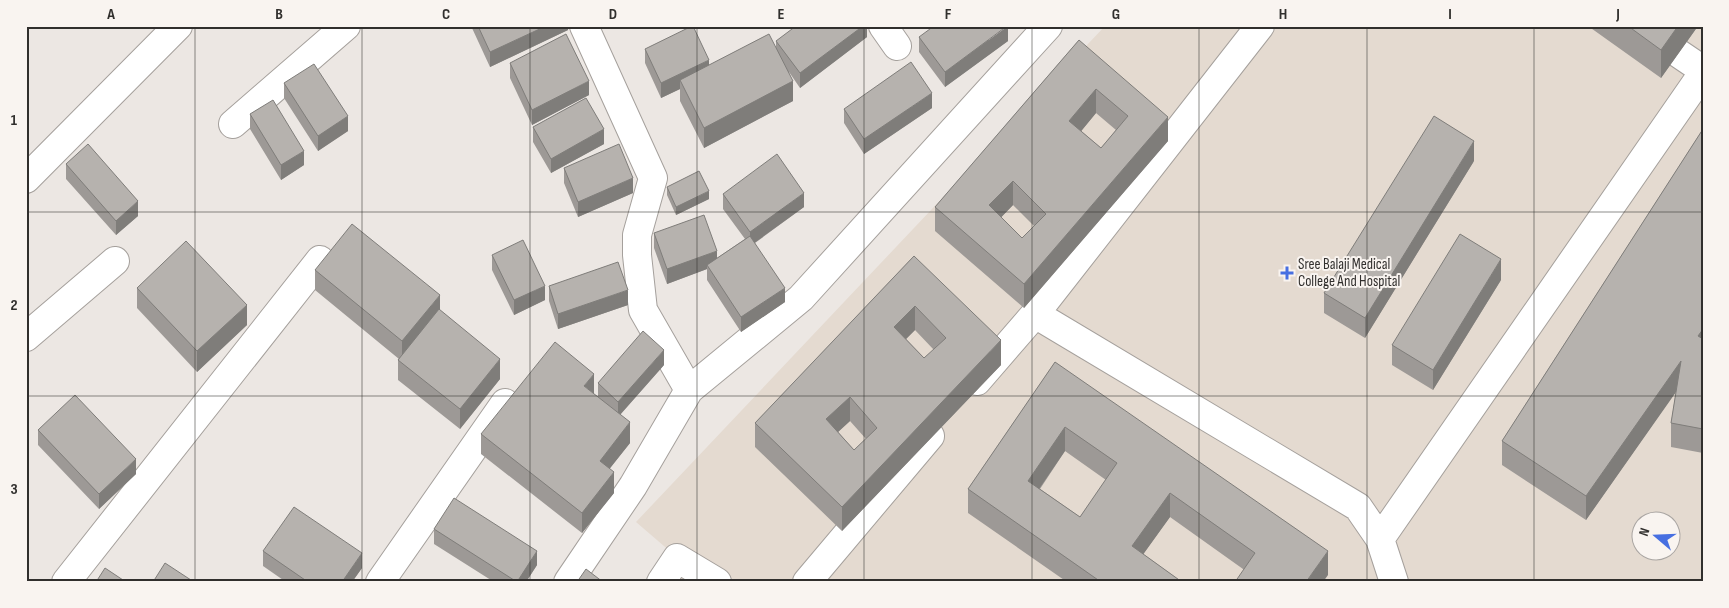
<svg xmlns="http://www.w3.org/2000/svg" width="1729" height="608" font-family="'Sofia Sans Condensed',sans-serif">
<rect width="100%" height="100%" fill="#ece7e3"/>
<!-- built -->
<path fill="#e4dad0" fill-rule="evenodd" d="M1105 26H1703V582H674L686 565 636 522ZM1642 520H1672V550H1642Z"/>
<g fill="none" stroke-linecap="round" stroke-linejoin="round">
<defs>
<path id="minor" d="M883 26 897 46
M1638 26 1703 70
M233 124 346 26
M26 179 178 26
M1035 314 1358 507 1380 539 1394 582
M26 337 115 261
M977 381 1035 314 1260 26
M689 390 801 298 1048 26
M1380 539 1703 73
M66 582 320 260
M380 582 505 403
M568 582 633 486 689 390 643 310 637 255V235L653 178 584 26
M661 582 677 558 717 582
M807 582 930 436"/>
</defs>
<!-- minor casing -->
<use href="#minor" stroke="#a5a09c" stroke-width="30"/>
<!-- minor -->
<use href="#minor" stroke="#fff" stroke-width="28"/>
</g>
<!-- wall -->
<path fill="#9d9996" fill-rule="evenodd" d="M472 26H568V30L490 67 472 28Z
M867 26V37L800 88 789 72 793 101 704 148 680 101V89L661 98 645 63V49L709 65 776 49V41Z
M1588 26H1698L1661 78Z
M919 37 1008 41 945 87 919 52Z
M1079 40 1168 141 1024 308 935 231V207ZM1096 113 1116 130 1101 148 1081 131ZM1013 205 1034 226 1022 238 1001 217Z
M510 63 589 95 532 125 510 78Z
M284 83 348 131 318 151 284 98Z
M932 108 864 154 844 123V109Z
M250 114 304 165 281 180 250 129Z
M533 127 604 144 551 173 533 142Z
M1703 129V453L1671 447V423L1676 391 1586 520 1502 465V441Z
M1474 161 1365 338 1324 313V293Z
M66 164 138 216 116 235 66 179Z
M564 168 633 193 578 217 564 183Z
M667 187 709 199 676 215 667 195Z
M723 194 804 207 755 243 785 302 741 332 707 280V269L667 284 654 248V233L717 258 745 239 723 209Z
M492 255 545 300 514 315 492 270Z
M914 256 1001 365 842 531 755 447V423ZM915 330 934 350 924 358 906 339ZM850 421 866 439 854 450 838 432Z
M315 270 440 310 500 379 460 429 398 380V360L399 359 315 290Z
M1501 280 1433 390 1392 365V345Z
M549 286 628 305 558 329 549 301Z
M137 288 247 325 197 372 137 308Z
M1055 362 1328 575 1243 569 1170 517 1143 554 1182 582H1067L968 513V489ZM1065 451 1106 480 1080 517 1040 489Z
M664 365 620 415 630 443 609 469 614 493 582 533 481 454V434L594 394 598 397V383Z
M38 430 136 474 99 509 38 445Z
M434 529 537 565 526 582H494L434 544Z
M263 551 362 568 352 582H286L263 566Z"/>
<!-- shaded-wall -->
<path fill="#7f7d7a" d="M546 26H568V30L490 67V52Z
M863 26H867V37L800 88V73Z
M1008 26V41L945 87V72Z
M1678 26H1698L1661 78V50Z
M709 60V75L680 80V89L661 98V83Z
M589 81V95L532 125V110Z
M793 81V101L704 148V128Z
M1096 89V113L1069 146V121Z
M932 93V108L864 154V139Z
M348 116V131L318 151V136Z
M1168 117V141L1024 308V284Z
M604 129V144L551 173V159Z
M1474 141V161L1365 338V318Z
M304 151V165L281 180V165Z
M633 178V193L578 217V202Z
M1013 181V205L989 230V205Z
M709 191V199L676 215V207Z
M804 193V207L750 246V232Z
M138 201V216L116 235V221Z
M717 251V266L707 265V269L667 284V269Z
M1501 259V280L1433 390V370Z
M545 286V300L514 315V300Z
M785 288V302L741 332V317Z
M628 290V305L558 329V314Z
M440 295V315L402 361V341Z
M247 305V325L197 372V351Z
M915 306V330L894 351V327Z
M1703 329V353L1698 336Z
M1001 340V365L842 531V507Z
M664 350V365L618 417V402Z
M500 359V379L460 429V409Z
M1681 361V385L1586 520V496Z
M594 374V394L584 386Z
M850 397V421L826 443V419Z
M630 422V443L600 481V461Z
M1065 427V451L1028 505V481Z
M136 459V474L99 509V494Z
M614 472V493L582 533V513Z
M1170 493V517L1132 570V546Z
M537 551V565L526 582H517Z
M1328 551V575L1323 582H1306Z
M362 553V568L352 582H342Z"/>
<!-- building -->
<path fill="#b6b2ae" stroke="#7f7d7a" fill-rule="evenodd" d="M478 26H546L490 52Z
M692 26H693L709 60 661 83 645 49Z
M796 26H863L800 73 776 41Z
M934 26H1007L945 72 919 37Z
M1628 26H1678L1661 50Z
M566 34 589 81 532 110 510 63Z
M769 34 793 81 704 128 680 80Z
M1079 40 1168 117 1024 284 935 207ZM1096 89 1128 116 1101 148 1069 121ZM1013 181 1046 214 1022 238 989 205Z
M911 62 932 93 864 139 844 109Z
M314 64 348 116 318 136 284 83Z
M586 98 604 129 551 159 533 127Z
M273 100 304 151 281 165 250 114Z
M1434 116 1474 141 1365 318 1324 293Z
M1703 129V329L1698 336 1703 339V429L1671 423 1681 361 1586 496 1502 441Z
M88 144 138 201 116 221 66 164Z
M619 144 633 178 578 202 564 168Z
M777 154 804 193 750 232 723 194Z
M699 171 709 191 676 207 667 187Z
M704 215 717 251 667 269 654 233Z
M352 224 440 295 402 341 315 270Z
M1460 234 1501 259 1433 370 1392 345Z
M750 236 785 288 741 317 707 265Z
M523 240 545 286 514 300 492 255Z
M186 241 247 305 197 351 137 288Z
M914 256 1001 340 842 507 755 423ZM915 306 946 338 924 358 894 327ZM850 397 877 428 854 450 826 419Z
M618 262 628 290 558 314 549 286Z
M439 309 500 359 460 409 398 360Z
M643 331 664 350 618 402 598 383Z
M555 342 594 374 584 386 630 422 600 461 614 472 582 513 481 434Z
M1055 362 1328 551 1306 582H1235L1255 553 1170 493 1132 546 1182 582H1101L968 489ZM1065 427 1117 463 1080 517 1028 481Z
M75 395 136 459 99 494 38 430Z
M454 498 537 551 517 582 434 529Z
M294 507 362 553 342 582H308L263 551Z
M165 563 194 582H153Z
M105 568 126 582H96Z
M586 569 603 582H577Z"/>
<!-- grid -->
<path fill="none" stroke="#312f2d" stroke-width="1" stroke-opacity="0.55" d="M195 26V582M362 26V582M530 26V582M697 26V582M864 26V582M1032 26V582M1199 26V582M1367 26V582M1534 26V582M26 212H1703M26 396H1703"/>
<!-- markers -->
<path fill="#476fe1" stroke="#f9f4f0" stroke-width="2" d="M1284.5 265.5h5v5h5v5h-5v5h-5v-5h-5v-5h5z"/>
<g text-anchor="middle" stroke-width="4" stroke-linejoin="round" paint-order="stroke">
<!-- poi labels -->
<g font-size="15" fill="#312f2d" stroke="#f9f4f0" text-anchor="start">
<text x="1298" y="269">Sree Balaji Medical<tspan x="1298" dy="17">College And Hospital</tspan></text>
</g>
</g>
<!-- border -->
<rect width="1729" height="608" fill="none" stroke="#f9f4f0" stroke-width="55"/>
<!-- north arrow -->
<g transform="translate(1656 536) rotate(289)"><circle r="24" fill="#f9f4f0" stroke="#a9a5a2"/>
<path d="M0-4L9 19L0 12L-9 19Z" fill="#476fe1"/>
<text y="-8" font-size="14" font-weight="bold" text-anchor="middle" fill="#312f2d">N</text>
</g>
<rect x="28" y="28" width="1674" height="552" fill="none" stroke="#312f2d" stroke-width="2"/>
<g font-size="16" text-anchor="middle" font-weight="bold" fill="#312f2d">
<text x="111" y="19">A</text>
<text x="279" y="19">B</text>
<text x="446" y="19">C</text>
<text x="613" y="19">D</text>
<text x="781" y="19">E</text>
<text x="948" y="19">F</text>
<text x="1116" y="19">G</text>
<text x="1283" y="19">H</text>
<text x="1450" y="19">I</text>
<text x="1618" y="19">J</text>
<text x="14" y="125">1</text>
<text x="14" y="310">2</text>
<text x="14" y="494">3</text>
</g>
</svg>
